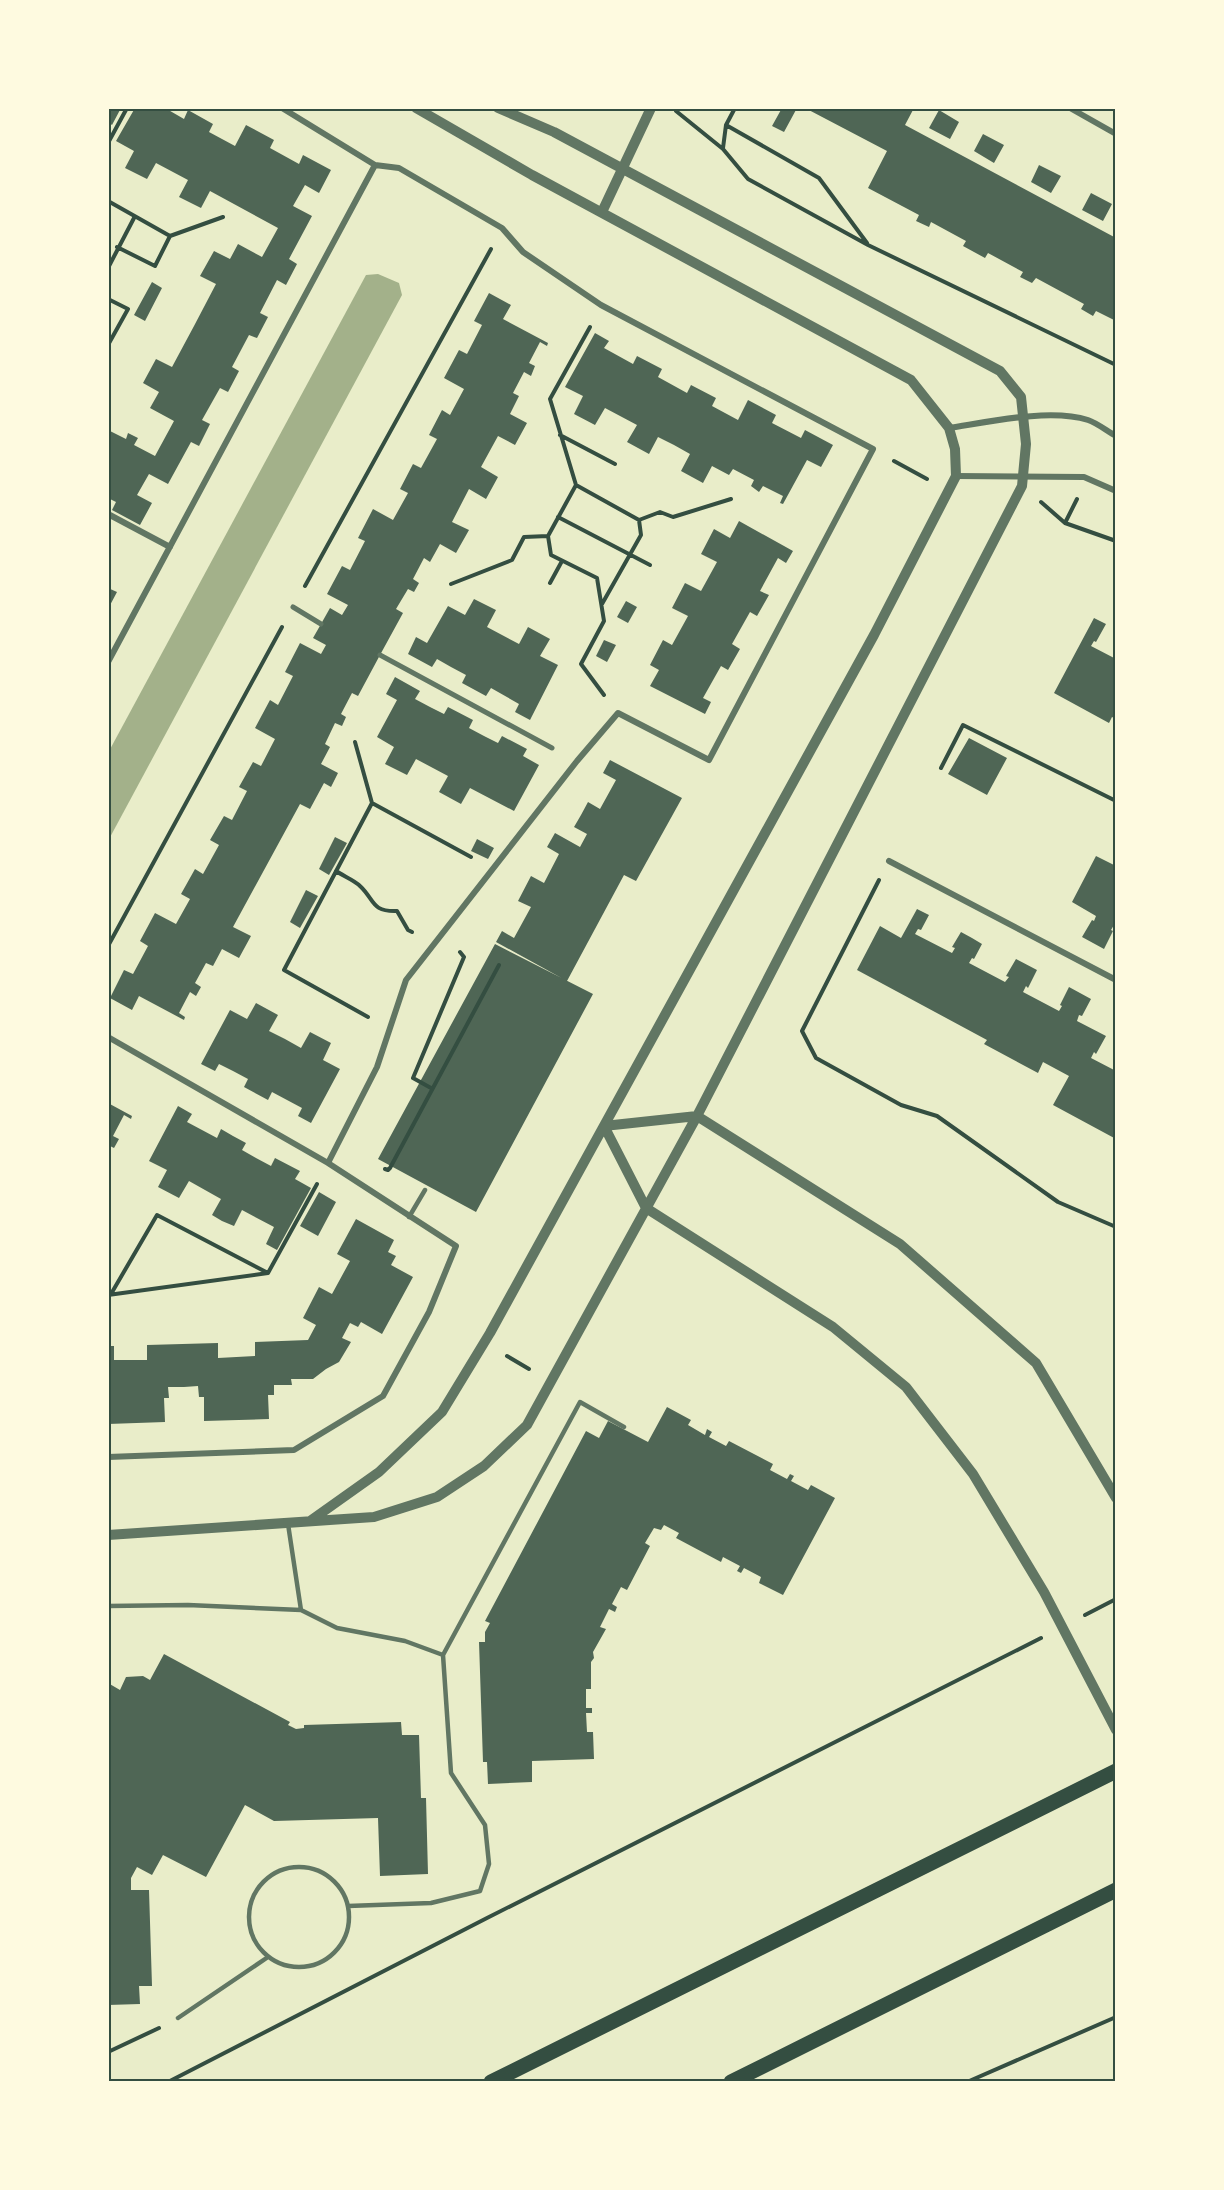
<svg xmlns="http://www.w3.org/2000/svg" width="1224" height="2190" font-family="Literata,serif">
<rect width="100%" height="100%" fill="#e9edc9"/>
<!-- water -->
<path fill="#a3b18a" d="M378 274 399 283 402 295 108 841V753L366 275Z"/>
<!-- building -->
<path fill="#4f6655" d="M108 108H121L112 125 108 122Z
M135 108H165L184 119 188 110 213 124 209 132 235 146 246 125 274 140 270 148 299 164 303 155 331 170 319 193 305 185 293 206 312 216 289 259 297 264 286 285 277 280 260 313 268 317 257 338 249 335 232 367 239 371 228 392 220 388 202 420 210 424 199 446 191 442 168 484 149 474 137 495 152 503 140 525 112 510 116 502 108 498V430L126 439 128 433 138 438 134 445 155 456 174 421 150 408 159 392 143 383 156 359 172 367 194 326 216 284 200 276 214 251 230 259 238 244 262 257 278 228 210 191 201 208 179 197 188 180 156 163 147 179 125 168 134 151 116 141Z
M782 108H797L784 132 772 126Z
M805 108H914L905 125 1116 238V321L1096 311 1093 316 1081 309 1084 304 1036 278 1032 283 1020 277 1023 272 988 253 985 258 963 246 966 241 931 222 929 227 916 221 919 215 868 188 887 151Z
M939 110 959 122 950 139 929 128Z
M983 134 1004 145 994 163 974 151Z
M1039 165 1061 176 1051 193 1031 182Z
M1091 193 1112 204 1103 221 1082 210Z
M152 282 162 288 145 321 134 315Z
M489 293 511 305 503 319 548 343 547 346 540 342 529 363 535 366 531 376 524 372 513 393 519 396 510 414 527 423 515 445 498 436 481 467 498 477 486 499 469 489 452 522 469 530 456 553 440 544 430 562 424 558 413 579 419 583 414 592 408 589 396 609 403 613 380 655 358 696 352 693 341 714 346 717 342 726 335 723 325 744 330 747 321 764 338 773 331 787 324 783 310 809 300 804 233 927 251 936 239 958 222 949 213 966 206 963 195 983 201 987 196 996 190 992 179 1013 185 1017 184 1020 139 996 132 1010 110 998 124 970 133 974 148 946 140 941 155 913 176 924 190 899 181 894 195 869 203 874 219 845 210 840 224 816 232 820 247 791 239 787 253 762 261 766 275 739 255 728 270 700 278 705 293 676 285 672 300 643 321 654 326 645 313 638 321 624 330 608 342 615 348 605 327 594 342 566 350 570 365 541 358 538 373 509 393 520 408 493 400 489 413 464 421 468 437 439 429 435 442 410 450 415 464 389 444 378 459 350 467 354 482 325 474 321Z
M595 333 609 341 604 348 633 364 637 356 662 369 658 377 687 393 691 385 716 398 712 406 738 420 748 400 776 415 772 423 801 438 805 430 833 445 821 467 807 460 783 504 780 503 783 496 763 486 759 492 751 486 754 480 733 469 729 475 712 466 703 483 681 471 690 454 674 445 658 437 649 454 627 442 637 425 605 408 595 425 574 414 583 396 565 387Z
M739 521 793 551 786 563 778 558 760 591 769 595 757 616 750 612 732 644 740 649 728 670 721 666 703 698 711 702 705 714 650 686 659 670 650 665 663 640 672 645 688 616 672 608 685 583 701 591 717 562 701 554 714 529 730 538Z
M108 588 117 592 108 609Z
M474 599 496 610 487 627 502 635 519 644 528 627 550 639 540 656 558 665 530 720 515 712 519 704 491 688 486 696 462 683 466 675 451 667 437 659 432 667 408 654 416 637 427 643 448 606 465 615Z
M626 601 637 607 628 623 617 617Z
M1094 618 1106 624 1096 642 1094 641 1091 646 1116 659V719L1112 717 1109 723 1054 693Z
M604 640 616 645 607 662 596 656Z
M395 677 420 691 415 699 430 707 444 714 448 707 473 720 469 728 484 736 498 743 502 736 527 749 523 756 539 765 514 811 470 788 461 804 439 792 448 776 416 759 407 775 385 764 394 747 377 737 397 700 386 694Z
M969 738 1007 758 987 795 948 774Z
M610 760 682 798 636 881 624 875 567 981 496 942 502 931 514 938 531 907 518 901 531 876 544 883 559 854 547 847 555 833 580 847 587 834 574 827 581 815 588 802 600 809 616 780 603 773Z
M335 837 347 843 329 875 319 869Z
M477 839 494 848 488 859 471 851Z
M1096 856 1116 866V926L1114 925 1111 930 1113 931 1104 949 1082 937 1092 920 1094 921 1096 916 1072 902Z
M306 890 318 896 300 928 290 922Z
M917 909 929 915 921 930 918 929 915 934 952 953 955 948 952 947 961 932 972 938 982 944 974 959 972 958 969 963 1005 982 1009 977 1006 976 1016 959 1037 970 1028 988 1026 986 1023 992 1059 1011 1062 1006 1060 1005 1069 987 1091 999 1082 1016 1079 1015 1077 1021 1106 1036 1096 1054 1094 1052 1091 1058 1116 1071V1139L1053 1105 1069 1076 1043 1062 1038 1073 984 1044 987 1040 857 970 880 926 901 938Z
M495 944 593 994 476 1212 378 1159Z
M256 1003 278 1015 269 1031 285 1039 301 1048 310 1032 331 1043 323 1060 340 1069 311 1123 298 1116 302 1108 272 1092 268 1100 244 1087 248 1079 233 1071 219 1064 215 1071 201 1064 230 1010 247 1019Z
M108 1103 132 1116 131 1119 124 1115 113 1136 119 1139 114 1148 108 1145Z
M178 1106 192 1114 187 1122 217 1138 221 1129 233 1136 246 1143 242 1150 256 1158 271 1166 275 1158 300 1171 295 1179 311 1188 277 1250 266 1244 274 1227 242 1210 234 1226 222 1221 212 1215 221 1199 189 1181 179 1198 158 1187 167 1170 149 1161Z
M319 1192 336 1202 318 1236 300 1226Z
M356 1219 394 1240 388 1252 396 1256 391 1265 413 1277 382 1334 361 1322 358 1327 350 1323 342 1338 351 1342 339 1362 326 1369 313 1379H291L292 1385H274V1395H268L269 1419 204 1421V1397H199L198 1386 184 1387H168L169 1398H164L165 1422 108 1424V1346H114V1360H147V1345L218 1343V1358L255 1356V1342L308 1340 316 1325 303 1318 319 1287 332 1294 350 1261 337 1254Z
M667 1407 691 1420 688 1425 705 1435 707 1429 712 1432 709 1437 726 1446 729 1441 773 1464 770 1470 787 1479 790 1474 794 1476 791 1481 808 1490 811 1485 835 1498 783 1595 759 1583 761 1577 744 1568 741 1573 737 1571 740 1566 723 1557 721 1562 676 1538 679 1533 664 1525 661 1530 654 1528 645 1543 650 1546 627 1590 621 1587 612 1604 617 1607 615 1612 609 1609 600 1627 606 1629 593 1652 594 1658 591 1662V1689H586V1708H592V1713H586L587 1732H593L594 1759 532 1761V1782L488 1784 487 1762H483L479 1642H485V1632L490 1623 485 1621 586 1431 599 1438 608 1421 648 1442Z
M164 1654 290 1722 288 1725 296 1729 304 1728V1725L401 1722 402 1735H419L421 1798H426L428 1874 380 1876 378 1818 274 1821 245 1805 206 1877 163 1855 152 1875 137 1867 131 1878V1890H149L152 1986H139L140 2004 108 2005V1683L120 1690 126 1677 143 1676 150 1680Z"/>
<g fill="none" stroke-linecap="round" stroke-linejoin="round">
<!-- path -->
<path stroke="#344e41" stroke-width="4" d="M676 111 723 149 748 179 868 245 1116 365
M726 125 819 178 867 243
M108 143 127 108
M723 148 726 125 735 108
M108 201 170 236 223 217
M117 247 155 266 170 236
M108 268 134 218
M108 299 128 309 108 345
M590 327 550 399 576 485 639 520 660 512 673 517 731 499
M560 435 615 464
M894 461 927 479
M576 485 548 536 551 555 597 578 604 621 581 664 604 695
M1041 502 1065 523 1116 541
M558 517 650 565
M1065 523 1077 499
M550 583 562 561
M451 584 512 560 524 537 548 536
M305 586 491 249
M602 604 641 535 639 520
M355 742 372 803
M941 768 963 725 1116 801
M336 871C343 876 354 880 360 886 375 900 371 912 397 911L408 930 412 932
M879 880 802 1031 816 1058 901 1105 937 1116 1058 1202 1116 1227
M108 946 282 627
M368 1017 284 970 372 803 471 857
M431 1088 413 1078 464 957 460 952
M385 1169 388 1170 390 1168 499 965
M111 1294 157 1215 268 1273
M108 1295 268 1273 317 1184
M507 1356 529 1369
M1085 1615 1116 1599
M108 2052 159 2028
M168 2082 487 1918 1041 1638
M967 2082 1116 2017"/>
<!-- service -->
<path stroke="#617663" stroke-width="4.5" d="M409 1217 425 1190
M288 1524 301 1610
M108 1606 188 1605 301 1610 337 1628 405 1641 443 1655 451 1773 485 1825 489 1864 480 1891 431 1903 348 1906
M443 1655 580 1402 624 1427
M249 1917a50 50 0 1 1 100 0a50 50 0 1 1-100 0Z
M178 2018 268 1957"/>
<!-- pedestrian -->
<path stroke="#617663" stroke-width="5" d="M293 607 321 624
M380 655 552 748"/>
<!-- minor -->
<path stroke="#617663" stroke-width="6" d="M282 108 375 165 399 168 502 228 523 252 601 305 873 449 709 760 618 713 577 761 406 980 377 1067 328 1163
M1070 108 1116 134
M949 428C988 422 1050 408 1088 420 1097 423 1107 431 1116 436
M956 476 1084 477 1116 491
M108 514 170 547
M108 662 375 165
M889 861 1116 980
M108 1037 328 1163 456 1246 429 1312 383 1396 294 1450 108 1457"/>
<!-- tertiary -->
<path stroke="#617663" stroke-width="10" d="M602 212 651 108
M604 1126 646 1208 833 1327 906 1387 973 1474 1044 1592 1116 1730
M604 1126 697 1116 900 1244 1036 1363 1116 1498
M310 1521 379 1472 442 1412 490 1333 874 635 956 476 955 449 949 428 911 380 532 175 416 108
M108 1535 374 1517 437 1497 484 1466 527 1425 697 1116 1022 486 1026 444 1021 397 1000 371 554 132 498 108"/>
<!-- primary -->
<path stroke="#344e41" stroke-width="15" d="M491 2082 1116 1771
M731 2082 1116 1890"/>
</g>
<!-- border -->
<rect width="1224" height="2190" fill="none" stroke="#fefae0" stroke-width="219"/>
<rect x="110" y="110" width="1004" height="1970" fill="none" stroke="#344e41" stroke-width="2"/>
</svg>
